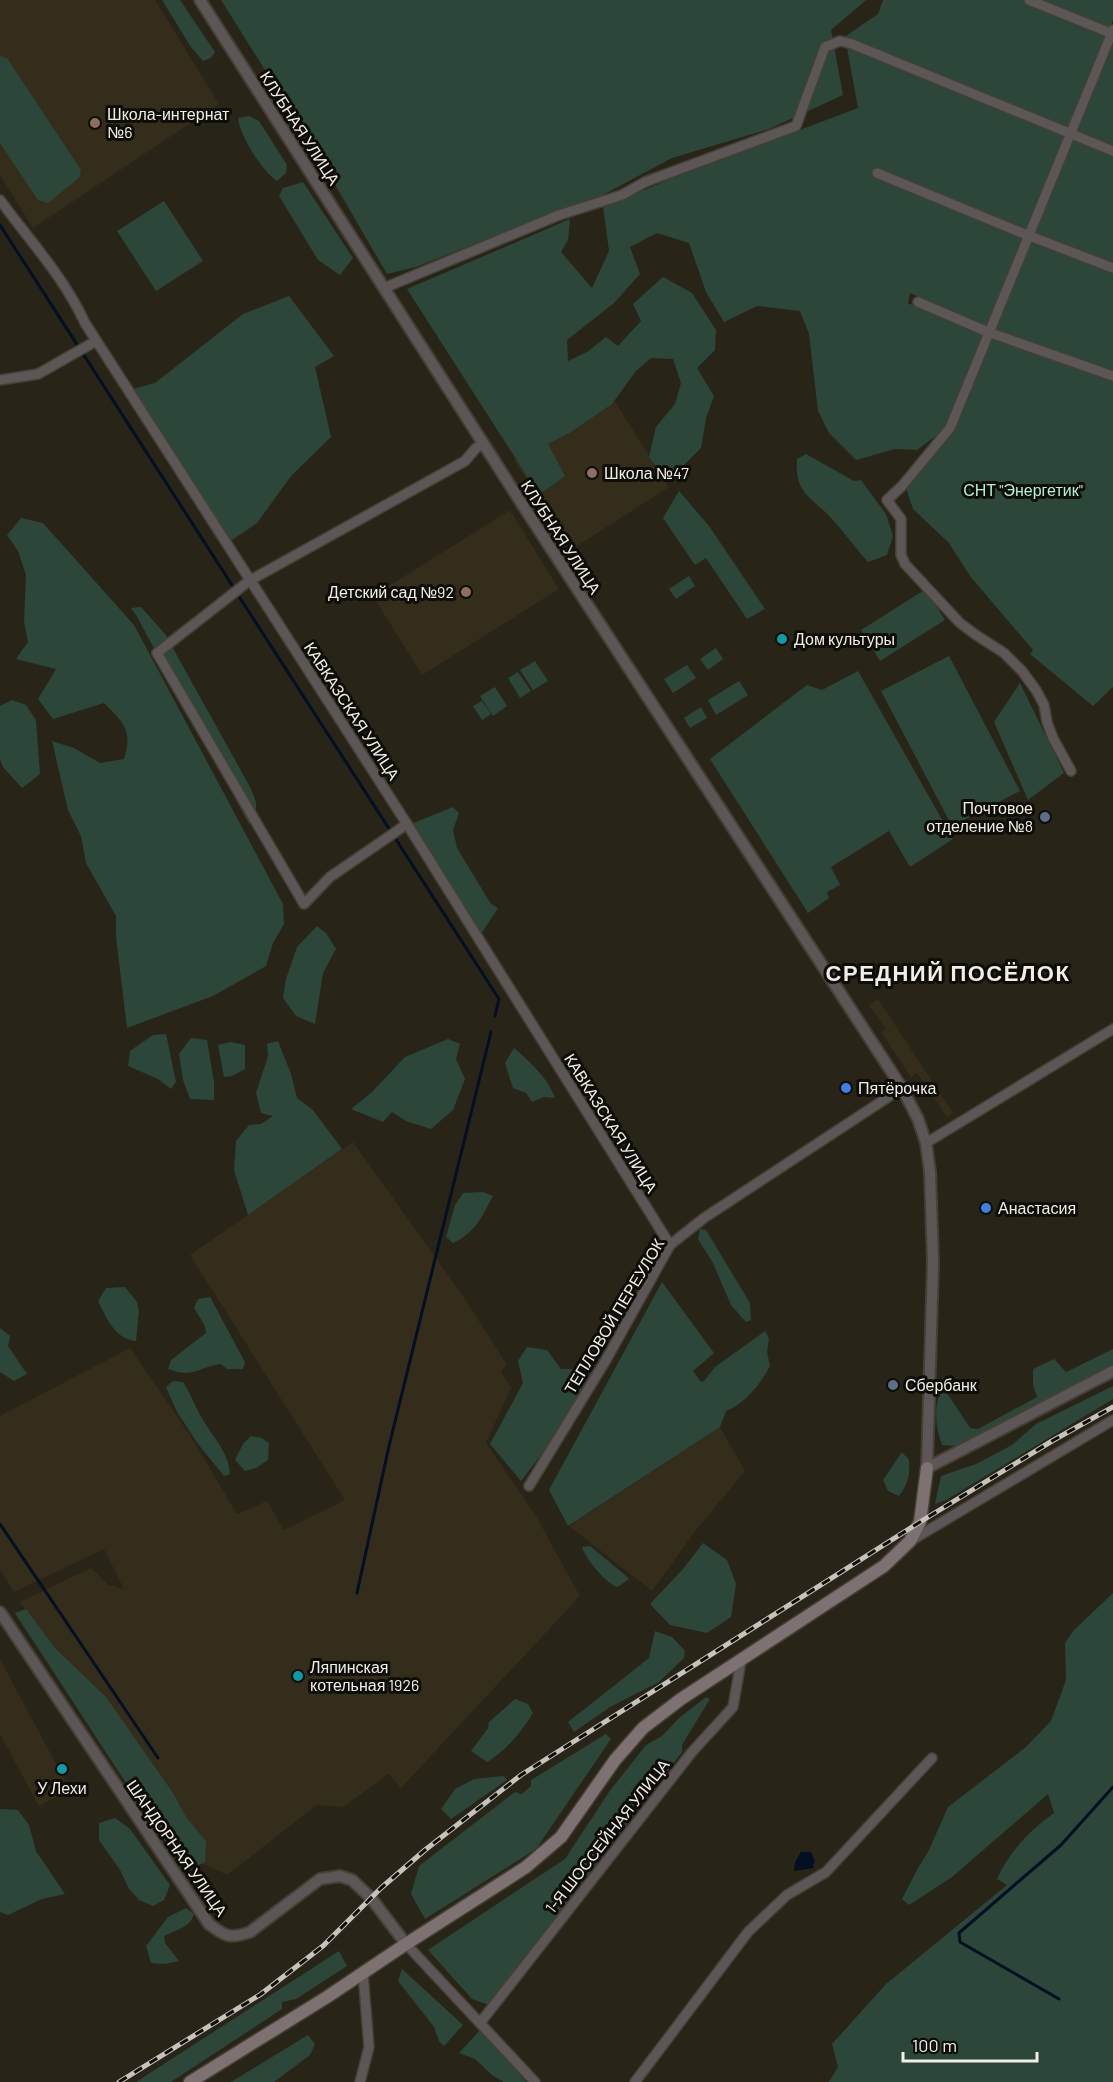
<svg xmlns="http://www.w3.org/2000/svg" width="1113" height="2082" font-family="Barlow,sans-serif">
<rect width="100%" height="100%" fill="#292418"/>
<!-- built -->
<path fill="#342d1b" d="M0 0H155L219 104 33 228 0 175Z
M612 397 669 487 571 550 514 460Z
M510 510 559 589 422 675 373 596Z
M878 999 953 1113 947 1117 917 1073 911 1077 881 1032 886 1029 869 1005Z
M353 1142 463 1296 507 1365 501 1371 511 1388 486 1443 536 1516 580 1596 401 1788 389 1774 343 1807 317 1805 227 1875 193 1859 20 1602 91 1568 107 1584 124 1589 104 1549 14 1592 0 1570V1416L130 1348 190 1435 237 1514 267 1501 284 1530 345 1500 190 1255Z
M720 1427 745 1471 696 1530 652 1591 569 1526Z
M0 1659 70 1790 39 1806 0 1734Z"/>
<!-- green -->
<path fill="#2c463a" d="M162 0H180L215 52 211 58 203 61 191 47Z
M221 0H866L831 30 843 95 769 129 672 158 584 205 543 217 416 267 387 274 312 145Z
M883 0H1113V20L1068 130 843 38 878 14Z
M1113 39V147L1074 132Z
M847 48 1064 135 1026 231 877 168V173L1021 235 1023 239 986 326 910 293 908 304 919 305 983 335 947 424 937 435 917 450 895 449 856 460 829 433 818 411 809 334 800 311 757 306 724 322 706 292 689 243 657 233 630 247 640 274 614 303 567 340 568 361 587 352 606 337 618 346 641 321 633 304 663 277 692 293 716 330 715 350 697 368 714 396 706 418 701 448 682 467 661 473 649 457 656 427 675 404 681 383 673 359 651 358 636 371 612 404 571 432 548 444 565 476 539 495 407 289 570 219 568 240 561 252 592 288 609 251 603 207 673 178 858 108Z
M0 56 7 58 81 170 79 178 48 203 38 200 0 143Z
M249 116 259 121 287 165 286 173 277 181C262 171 240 136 238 118Z
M1072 140 1113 156V264L1033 233Z
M303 182 353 258 340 275 318 260 279 196 283 188Z
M164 201 203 261 156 291 117 231Z
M1029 242 1113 273V374L994 329Z
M289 296 334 356 315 367 331 437 291 476 257 523 229 542 133 389 155 383 243 314Z
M991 338 1113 382V687L1093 706 1030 654 1033 650 970 576 949 543 913 509 906 488 954 432Z
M806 454 854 481 861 480 886 514 893 536 887 555 868 562C855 548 845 533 832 519 812 497 794 494 797 459Z
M679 491 709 526 765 609 747 619 706 558 695 565 663 518Z
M21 518 43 523 134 625 283 904 284 924 273 943 266 966 213 996 127 1028 116 937V916L86 863 81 836 68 810 52 741 74 748 100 763 124 759C133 731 124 723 104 703L53 719 38 699 56 669 16 659 28 642 24 621 26 575 18 551 7 535Z
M689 576 695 586 676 599 669 589Z
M926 589 945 620 880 661 861 630Z
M141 607 165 634 249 785C257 803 260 807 249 824L136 615 131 608Z
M716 648 723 659 708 670 700 659Z
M949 656 1020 791 952 826 881 691Z
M535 661 548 681 533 690 520 670Z
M687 665 696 678 673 693 664 679Z
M858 671 953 839 910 867 889 831 831 867 840 885 827 892 829 898 808 913 710 759 807 685 822 690Z
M518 672 531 691 520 698 508 678Z
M739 681 748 695 716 715 708 700Z
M1020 683 1064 773 1028 800 994 722Z
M495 687 507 706 493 716 480 696Z
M12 700 26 705 36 720 40 774 22 788 3 767 0 759V706Z
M482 701 491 714 482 720 473 706Z
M701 707 707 718 690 728 684 718Z
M453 807 459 813 453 830 457 848 491 904 498 908 481 934 411 824Z
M317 926 326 933 336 949 323 973 315 1024 296 1016 283 998 286 979 297 947Z
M166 1034 176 1082 171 1089 158 1079 128 1066 130 1051 153 1035Z
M191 1038 207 1040 214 1082V1100L190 1099 183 1080 179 1054Z
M448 1039 460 1044 456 1059 465 1079 453 1110 431 1129 406 1121 392 1112 383 1122 351 1109 372 1092 405 1057Z
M278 1041 291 1074 297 1098 313 1110 342 1149 248 1215 234 1170 236 1141 249 1125 261 1124 273 1116 261 1113 256 1093 268 1056 267 1044Z
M230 1042 245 1045V1069L232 1076 224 1077 218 1045Z
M514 1048C530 1062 548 1078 555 1098L544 1097 532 1102 526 1093 513 1088 505 1063Z
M483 1192 493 1196C481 1218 476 1232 453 1243L446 1237 455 1205 463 1193Z
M700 1229 706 1230 750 1303 751 1320 746 1322 731 1305 713 1263 698 1239Z
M662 1282 714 1353 693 1371 701 1382 704 1381 715 1367 765 1331 769 1338 767 1352 770 1366C761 1383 745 1404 726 1411L720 1427 568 1526 549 1490Z
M125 1287 137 1302 139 1311 136 1341C115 1339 107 1319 98 1301L106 1288Z
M210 1297 245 1362 243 1369H227L221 1364C198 1367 194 1379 168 1369L171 1360 206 1333 205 1326 194 1308 198 1299Z
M0 1328 10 1336 8 1346 27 1374 14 1381 0 1372Z
M527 1347 547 1350 561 1369H593L560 1430 521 1481 490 1444 523 1383 518 1361Z
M1113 1349V1365L957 1446 942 1445C935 1427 933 1404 943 1387L970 1428 978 1429 1037 1397 1033 1385V1369L1054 1359 1066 1372Z
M173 1381 183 1382C191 1394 195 1407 203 1420 213 1437 229 1453 230 1474L224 1476 198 1444 177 1412 166 1387Z
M1113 1386V1399L946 1500 935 1504 941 1476 976 1464 1012 1445 1036 1424Z
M251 1436 262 1438 269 1443 268 1460 256 1468 245 1471 235 1460 243 1444Z
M902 1452 909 1460C910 1475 908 1484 899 1496L888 1491 883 1480Z
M703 1543 727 1560 736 1584 731 1617 707 1633 670 1625 650 1604 683 1569Z
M590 1546 625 1575 629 1579 618 1587C606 1584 586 1559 582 1547Z
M1113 1593V2082H829L838 2067 832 2044 886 1984 1007 1885 997 1879C1008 1853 1031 1829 1054 1813L1048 1794 952 1877 909 1905 902 1899 918 1868 928 1852 948 1807 1026 1747 1051 1721 1066 1680 1065 1643 1074 1630Z
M26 1609 55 1648 106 1697 173 1793 186 1817 206 1841 205 1862 189 1870 177 1858 122 1777 15 1613Z
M655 1631 672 1637 685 1651 684 1658 659 1682 610 1707 574 1732 568 1722 649 1658Z
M706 1697 710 1699 682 1745V1752L489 2005 472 1999 428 1950 565 1859 609 1792 646 1745 662 1736 679 1718Z
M515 1699 528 1704 533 1713C522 1731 505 1752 487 1762L471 1751 488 1728 489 1722Z
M606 1734 611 1739 536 1849 425 1919 411 1894 419 1866 515 1792 522 1794 531 1786V1780Z
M504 1776 507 1780 451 1819 441 1809 455 1789 474 1779Z
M0 1809 18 1810 29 1825 36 1851 65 1894 42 1899 8 1915 0 1912Z
M115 1818 130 1829 170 1885 164 1900 153 1906 139 1900 129 1889 120 1870 99 1840V1823Z
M186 1908 194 1914C190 1928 176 1930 164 1936L165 1943 179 1961 165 1964 151 1963 146 1946 168 1917Z
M339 1951 347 1966 296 1999 282 2002V2009L171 2082H136Z
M402 1969 463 2025 444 2046 439 2041 434 2027 398 1981Z
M481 2029 526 2082H504L492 2075 475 2059 459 2053Z
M308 2035 315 2044 310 2055 274 2082H231Z"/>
<!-- water -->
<path fill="#030f23" d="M801 1852H811L815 1861 813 1865 814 1868 794 1871 795 1862Z"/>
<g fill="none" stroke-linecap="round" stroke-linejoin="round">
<!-- stream -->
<path stroke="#030f23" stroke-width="3" d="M0 225 232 585
M240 598 499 999 495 1016
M0 1524 158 1758
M357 1593 389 1446 491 1032
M1059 1999 960 1942 959 1933 1061 1845 1113 1787"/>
<defs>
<path id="minor" d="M1029 0 1113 34
M877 173 1027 235 1113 268
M0 200C30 241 64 277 85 323L407 824 670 1245
M384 288 559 215 622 195 645 182 796 126 825 47 840 41 852 44 1113 151
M918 302 988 332 1113 376
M0 380 38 374 96 341
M1071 771 1053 738 1047 722 1044 705 1036 690 1022 671 1004 653 976 635 960 623 905 564 901 555V519L887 500 902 486 950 428 1113 30
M407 824 330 877 304 904 157 653 249 581 465 461 476 448 484 444
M926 1143 1113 1029
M529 1486 606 1360 670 1245 704 1218 902 1088
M912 1540 1113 1420
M406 1944 535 2082
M480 2023 692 1752 733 1707 741 1661
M360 2082 369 2047 363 1973
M635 2082 748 1932 787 1895 826 1872 932 1758"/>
<path id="tertiary" d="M200 0 520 501 902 1088 918 1119 926 1143 930 1172 933 1262 927 1468 1113 1371
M0 1612 209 1924C226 1937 230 1939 250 1932L320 1879 340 1876 352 1880 371 1898 406 1944"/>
<path id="secondary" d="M190 2082 327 1997 406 1944 526 1867 561 1837 615 1760 643 1728 681 1699 884 1566 910 1541 920 1522 927 1468"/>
</defs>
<!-- minor casing -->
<use href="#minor" stroke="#454035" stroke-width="12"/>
<!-- tertiary casing -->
<use href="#tertiary" stroke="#454035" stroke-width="14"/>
<!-- secondary casing -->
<use href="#secondary" stroke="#454035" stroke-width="15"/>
<!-- minor -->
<use href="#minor" stroke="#5d5656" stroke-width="9"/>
<!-- tertiary -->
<use href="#tertiary" stroke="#5d5656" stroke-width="10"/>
<!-- secondary -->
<use href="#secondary" stroke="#7d7172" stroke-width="12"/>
<defs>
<path id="rail" d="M119 2082 261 1994 323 1946 381 1888 425 1850 521 1775 920 1522 1052 1441 1113 1407"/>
</defs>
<!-- rail casing -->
<use href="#rail" stroke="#c6c3bb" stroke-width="5"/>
<!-- rail -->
<use href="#rail" stroke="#0f0d08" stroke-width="3" stroke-dasharray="9" stroke-linecap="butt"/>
</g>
<!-- markers -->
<g fill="#8d6e63" stroke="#0f0d08" stroke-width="2">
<circle cx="95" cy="123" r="6"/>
<circle cx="592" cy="473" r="6"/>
<circle cx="466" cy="592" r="6"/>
</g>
<g fill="#0f9aa8" stroke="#0f0d08" stroke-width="2">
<circle cx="782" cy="639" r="6"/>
<circle cx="298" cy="1676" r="6"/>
<circle cx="62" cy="1769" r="6"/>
</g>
<g fill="#5c6f8a" stroke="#0f0d08" stroke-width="2">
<circle cx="1045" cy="817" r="6"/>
<circle cx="893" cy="1385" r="6"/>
</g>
<g fill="#3f7fe0" stroke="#0f0d08" stroke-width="2">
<circle cx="846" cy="1088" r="6"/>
<circle cx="986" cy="1208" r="6"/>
</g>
<g text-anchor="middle" stroke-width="6" stroke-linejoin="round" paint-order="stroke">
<!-- poi labels -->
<g font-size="16" fill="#f0eee6" stroke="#0f0d08" text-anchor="start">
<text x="107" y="120">Школа-интернат<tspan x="107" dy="18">№6</tspan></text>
<text x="604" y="479">Школа №47</text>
<text x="454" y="598" text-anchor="end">Детский сад №92</text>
<text x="794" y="645">Дом культуры</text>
<text x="1033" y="814" text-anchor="end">Почтовое<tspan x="1033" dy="18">отделение №8</tspan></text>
<text x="858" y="1094">Пятёрочка</text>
<text x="998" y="1214">Анастасия</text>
<text x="905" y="1391">Сбербанк</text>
<text x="310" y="1673">Ляпинская<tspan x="310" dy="18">котельная 1926</tspan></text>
<text x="62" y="1794" text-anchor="middle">У Лехи</text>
</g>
<!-- street labels -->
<g font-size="16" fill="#f0eee6" stroke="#0f0d08">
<text transform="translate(300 128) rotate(57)" y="6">КЛУБНАЯ УЛИЦА</text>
<text transform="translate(561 537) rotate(57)" y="6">КЛУБНАЯ УЛИЦА</text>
<text transform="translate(352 711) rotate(57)" y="6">КАВКАЗСКАЯ УЛИЦА</text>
<text transform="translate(611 1123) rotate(58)" y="6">КАВКАЗСКАЯ УЛИЦА</text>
<text transform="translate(614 1316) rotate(-59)" y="6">ТЕПЛОВОЙ ПЕРЕУЛОК</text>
<text transform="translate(607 1836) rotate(-52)" y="6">1-Я ШОССЕЙНАЯ УЛИЦА</text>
<text transform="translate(177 1848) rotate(55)" y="6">ШАНДОРНАЯ УЛИЦА</text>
</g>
<!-- park labels -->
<g font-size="16" fill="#b1f1d4" stroke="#0f0d08">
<text x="1023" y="496">СНТ "Энергетик"</text>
</g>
<!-- district labels -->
<g font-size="22" font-weight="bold" letter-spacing="1.5" fill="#f0eee6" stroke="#0f0d08">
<text x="948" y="981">СРЕДНИЙ ПОСЁЛОК</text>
</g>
</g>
<!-- scale -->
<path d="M903 2052v9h134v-9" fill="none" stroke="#f0eee6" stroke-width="3"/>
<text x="912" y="2052" font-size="18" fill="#f0eee6" stroke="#0f0d08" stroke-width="4.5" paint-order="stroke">100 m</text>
</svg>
